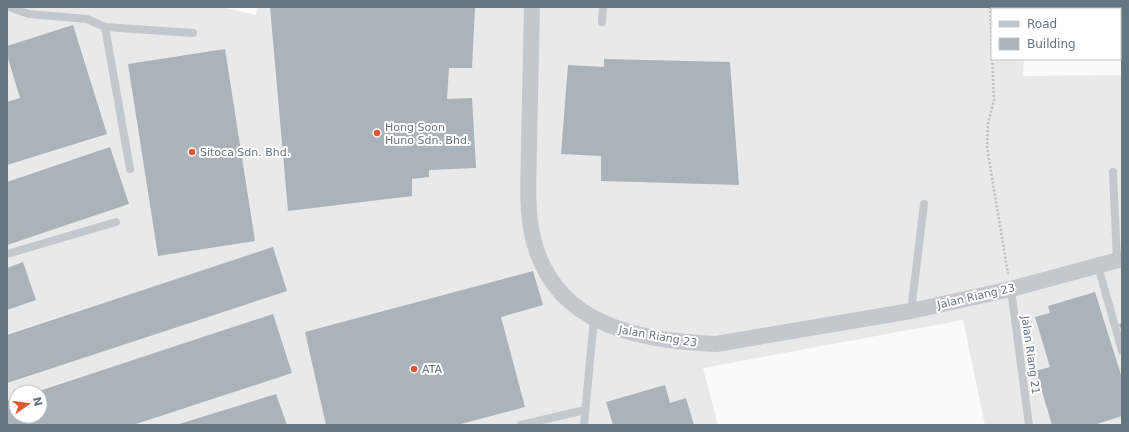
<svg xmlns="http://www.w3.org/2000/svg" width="1129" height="432" font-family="'DejaVu Sans',sans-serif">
<rect width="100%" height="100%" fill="#fafaf8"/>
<!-- built -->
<path fill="#e8e9e9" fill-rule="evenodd" d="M7 7H221L256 15 258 7H1026V9H992V59H1024L1023 76 1122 75V425H985L963 320 703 368 718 425H7ZM16 392H40V416H16Z"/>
<!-- building -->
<path fill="#aab3b9" d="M270 7H475L472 68H449L447 99 472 98 476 168 429 170V177L412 179V196L288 211Z
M73 25 107 134 7 165V102L20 98 7 55V46Z
M225 49 255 241 158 256 128 64Z
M604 59 730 62 739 185 601 181V156L561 154 568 65 604 67Z
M110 147 129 204 7 245V182Z
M273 247 287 291 7 383V335Z
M23 262 36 300 7 310V268Z
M533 271 543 305 501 317 525 407 457 425H326L305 332Z
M1095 292 1122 378V416L1094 425H1052L1036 371 1050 367 1035 317 1050 313 1048 306Z
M273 314 292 373 133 425H7V401L16 398V416H40V392H36Z
M1122 323V333L1119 324Z
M665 385 670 403 686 398 694 425H613L606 402Z
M276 394 287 425H176Z"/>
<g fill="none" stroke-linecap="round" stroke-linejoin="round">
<!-- path -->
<path stroke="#bbbfc2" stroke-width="2.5" stroke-dasharray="2 2" stroke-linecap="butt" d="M990 7 994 100 988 123 987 147 1008 274"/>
<!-- service -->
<path stroke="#c3c8cc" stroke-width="8" d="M9 7 29 14 87 19 105 27 130 169
M602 22 603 7
M105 27 193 33
M1113 172 1117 261
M7 254 116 222
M1098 266 1122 351
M1011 289 1029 425
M911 311 924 204
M521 425 585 410
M584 425 594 318"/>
<!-- minor -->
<path stroke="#c3c8cc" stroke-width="16" d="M532 7C531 53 530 98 529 144 529 173 526 205 532 234 552 326 637 340 716 344L911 311 1011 289 1122 259"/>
</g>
<!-- markers -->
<g fill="#e4572e" stroke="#fff" stroke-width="1.5">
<circle cx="377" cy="133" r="4"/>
<circle cx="192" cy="152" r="4"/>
<circle cx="414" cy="369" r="4"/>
</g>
<g text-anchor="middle" stroke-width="4" stroke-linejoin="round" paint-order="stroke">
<!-- poi labels -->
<g font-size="11" fill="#657683" stroke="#fff" text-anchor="start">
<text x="385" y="131">Hong Soon<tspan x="385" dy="13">Huno Sdn. Bhd.</tspan></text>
<text x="200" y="156">Sitoca Sdn. Bhd.</text>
<text x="422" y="373">ATA</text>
</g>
<!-- street labels -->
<g font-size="11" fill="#657683" stroke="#fff">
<text transform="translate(976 296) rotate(-13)" y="4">Jalan Riang 23</text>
<text transform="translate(658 336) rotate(10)" y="4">Jalan Riang 23</text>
<text transform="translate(1031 355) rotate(82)" y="4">Jalan Riang 21</text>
</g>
</g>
<!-- border -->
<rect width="1129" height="432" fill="none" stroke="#657683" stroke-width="16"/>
<!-- legend -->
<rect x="991" y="8" width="130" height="52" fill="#ffffff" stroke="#c1c8cd"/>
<rect x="999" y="21" width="20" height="6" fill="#c3c8cc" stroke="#c1c8cd"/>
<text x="1027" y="28" font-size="12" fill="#657683">Road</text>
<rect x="999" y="38" width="20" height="12" fill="#aab3b9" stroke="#c1c8cd"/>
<text x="1027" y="48" font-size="12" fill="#657683">Building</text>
<!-- north arrow -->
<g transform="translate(28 404) rotate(76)"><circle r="19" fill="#ffffff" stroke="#c1c8cd"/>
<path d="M0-3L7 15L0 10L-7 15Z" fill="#e4572e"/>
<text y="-6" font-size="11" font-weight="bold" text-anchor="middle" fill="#657683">N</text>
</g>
</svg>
